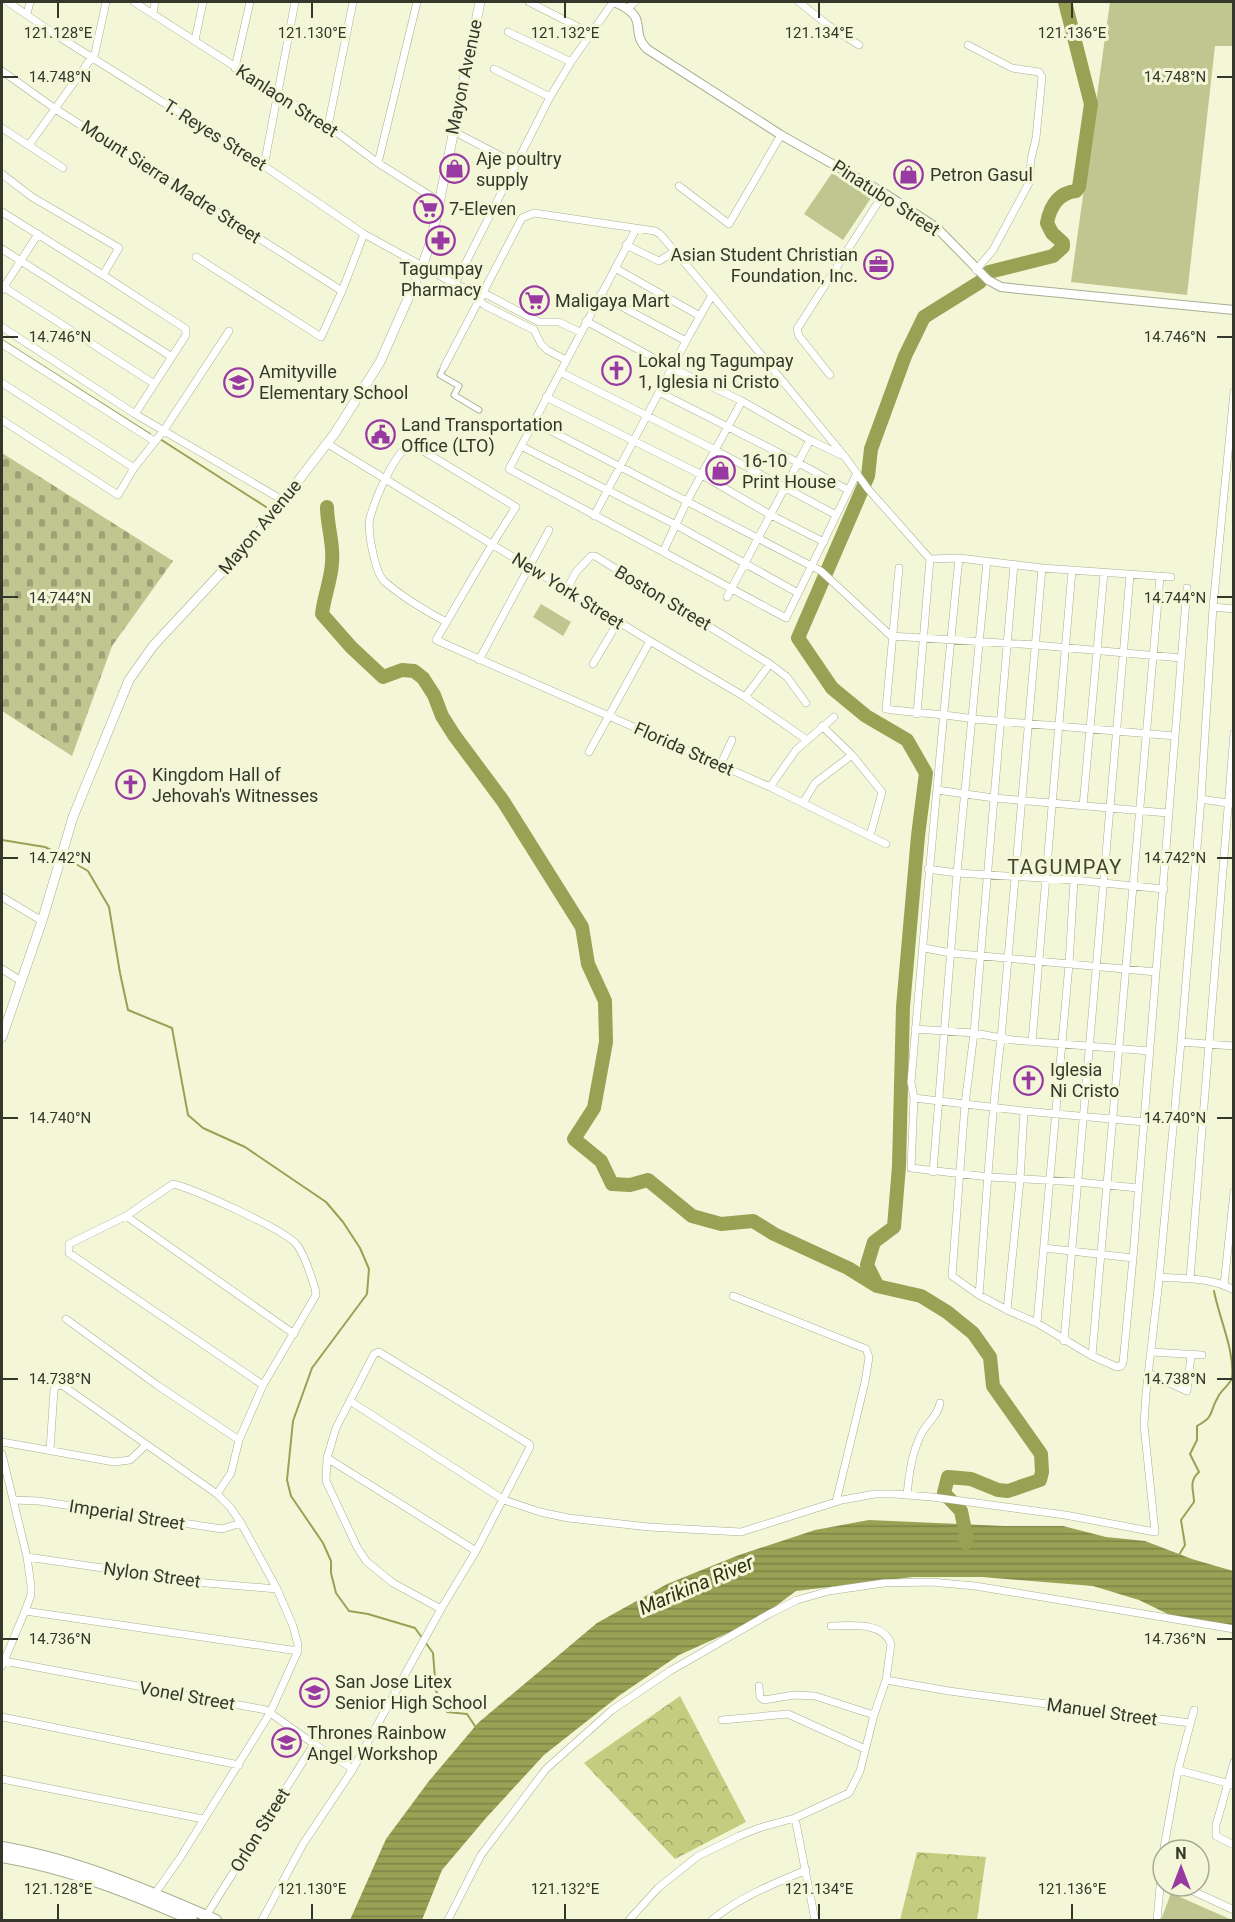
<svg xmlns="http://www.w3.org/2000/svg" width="1235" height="1922" font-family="Roboto,sans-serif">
<defs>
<pattern id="forest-crowns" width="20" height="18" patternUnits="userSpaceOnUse" patternTransform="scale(1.5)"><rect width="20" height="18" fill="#c4cd7f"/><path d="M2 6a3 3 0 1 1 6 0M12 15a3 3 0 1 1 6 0" fill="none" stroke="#a0a768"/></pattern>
<pattern id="cemetery-stones" width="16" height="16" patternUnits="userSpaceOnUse" patternTransform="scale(1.5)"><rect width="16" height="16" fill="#bfc68f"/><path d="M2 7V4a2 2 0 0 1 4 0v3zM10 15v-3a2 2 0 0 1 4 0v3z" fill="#9ca275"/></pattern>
<pattern id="water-rules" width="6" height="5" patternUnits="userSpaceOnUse" patternTransform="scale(1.5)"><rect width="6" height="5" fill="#98a154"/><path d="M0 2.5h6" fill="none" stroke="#7d8446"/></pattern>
</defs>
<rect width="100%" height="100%" fill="#f3f7d8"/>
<!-- green -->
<path fill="#bfc68f" d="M1110 2H1233V46H1215L1187 295 1071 282Z
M832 173 871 198 843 240 804 214Z
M541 604 571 622 563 636 533 617Z
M1171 1893 1232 1920H1161Z"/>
<!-- forest -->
<path fill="url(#forest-crowns)" d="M680 1696 746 1822 675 1859 584 1763Z
M917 1852 986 1857 977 1920H900Z"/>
<!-- cemetery -->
<path fill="url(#cemetery-stones)" d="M2 453 173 561 112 646 72 756 2 711Z"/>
<!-- water -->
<path fill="url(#water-rules)" d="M869 1520 1004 1526H1063L1106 1537 1145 1541 1192 1559 1233 1571V1627L1174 1617 1139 1600 1093 1586 982 1577H913L796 1591 757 1620 679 1655 620 1695 544 1755 486 1818 442 1870 422 1920H350L386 1839 429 1781 478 1723 597 1623 667 1584 739 1555 815 1530Z"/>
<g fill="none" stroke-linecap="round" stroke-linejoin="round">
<!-- stream -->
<path stroke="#98a154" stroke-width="2" d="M2 340 150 434
M160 439 266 507
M2 840 45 847 59 854
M64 857 88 871 109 907 120 973 128 1010 172 1028 188 1115 203 1128 245 1147 326 1202 343 1222 360 1248 369 1269 367 1294 312 1368 293 1421 287 1480 291 1496 323 1543 331 1561V1573L336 1593 349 1611 368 1614 415 1628 433 1653 436 1691 447 1712 467 1714 477 1729
M1179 1555 1185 1545 1181 1520 1194 1502C1194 1490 1188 1482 1199 1472L1190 1454 1197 1440V1426C1216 1415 1208 1414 1218 1397 1221 1390 1229 1386 1232 1378 1235 1351 1219 1318 1214 1291"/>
<!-- river -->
<path stroke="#98a154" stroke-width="14" d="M989 272 1053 256 1063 247V243L1052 233 1047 223C1050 207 1058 193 1076 191L1079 187 1091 104 1065 2
M327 507C327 526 334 543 332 563 331 580 324 597 322 614L351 647 383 677 402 670 414 671 423 678 434 695 442 716 454 735 503 801 582 927 588 964 605 1001 606 1042 594 1108 574 1139 601 1161 612 1184 630 1185 648 1180 692 1216 721 1224 753 1221 774 1234 848 1268 877 1286 921 1296 947 1312 973 1333 990 1357 993 1386 1041 1454 1042 1472 1040 1480 1008 1491 998 1490 971 1479 948 1477 944 1493 961 1511 966 1535V1543
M877 1285 867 1265 874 1242 894 1227 899 1166 903 1007 918 836 926 773 907 740 866 716 832 688 798 638 868 476 871 449 905 356 924 317 980 282"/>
<defs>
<path id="pedestrian" d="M444 367 440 375 459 386 454 395 479 410"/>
<path id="minor" d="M8 2 53 33 264 166 364 234 455 284 474 292H482L539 322H559L580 332
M134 2 328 126 378 163 440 202
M529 2 592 34
M799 2 829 26 859 45
M628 8 635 2
M153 13 155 2
M27 14 30 2
M508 32 571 62
M195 40 203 2
M968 45 1012 68 1039 72 1042 77 1036 138 1031 159 1030 181 993 250 976 270
M235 68 250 2
M494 69 550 97
M2 71 54 108 342 291
M328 126 353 2
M2 128 63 168
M453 131 516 164
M29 145 95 53 106 2
M378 163 417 2
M264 166 295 2
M2 174 32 197 119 248 103 275
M679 186 729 224 781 135
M2 212 103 275 186 329V335L135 414
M636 229 509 469 786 618 857 473
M626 245 659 261 674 252
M2 249 172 357
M196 257 321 337 342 291 364 234
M615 268 700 316
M455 284 550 97 571 62 613 2
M2 286 153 383
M2 290 38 234
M600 295 686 341
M477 297 484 305 534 330 541 344 547 350 566 360
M586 321 672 368 742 401 810 440 841 455
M2 327 135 414 284 501
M2 344 154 441
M444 367 522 218 534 213 655 231 660 234 712 295 845 457 868 489 930 559 959 558 1042 568 1171 577
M560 372 715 450 836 515
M830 375 799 336 797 329 884 193
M2 383 134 468
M659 392 797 462 848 490
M546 397 702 475 769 514 824 542
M2 420 118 495 134 468 164 430 229 331
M534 422 821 571 891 636 1036 645 1181 658
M328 444 650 641 745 697 807 740
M521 446 676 525 798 593
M594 516 686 341 712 295
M663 552 687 501 742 401
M959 558C941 733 926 908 911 1082L914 1098 911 1168 989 1177 1078 1182 1138 1188
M1014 564 974 1033 965 1104 952 1276 979 1295 1007 1310 1037 1323 1092 1356 1117 1367 1121 1366 1123 1363 1133 1258 1187 588
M899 568 886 709C915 713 944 714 973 719L1175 736
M567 589 576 572 591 556H595L770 664 787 677 806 703
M727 597 810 440
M1213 607 1234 609
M447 622C430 614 398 594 384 581 375 572 367 531 370 518 375 499 393 456 409 445L415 446 516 507C487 550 463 595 436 640L770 787 886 844
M479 660 549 530
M593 664 618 622
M745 697 770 664
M917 714 930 559
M822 726 852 755 882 792 870 836
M589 752 650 641
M720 766 732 740
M770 787 796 750 834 717
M937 790 994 798 1168 813
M1201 799 1234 804
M803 803 815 783 852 755
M1083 806 1104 573
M928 869 957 873 1074 880 1164 889
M2 897 42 921
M924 948 951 953 1156 972
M2 969 21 981
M915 1029 974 1033 1013 1040 1150 1051
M1032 1042 1072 570
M1181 1042 1234 1046
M914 1098 1024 1111 1144 1122
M933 1172 957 873 987 561
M126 1216 294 1334
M1044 1248 1133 1258
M1159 1277C1184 1279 1211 1277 1234 1290
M1190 1279 1234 733
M1224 1285 1234 1192
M979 1295C986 1209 990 1124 1001 1039L1042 568
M733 1296 866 1349 869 1357 865 1382 836 1502
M1007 1310 1020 1180 1024 1111
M66 1319 157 1385 239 1440
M1037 1323 1069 964 1074 880
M1064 1341 1130 575
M1151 1352 1202 1355
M1092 1356 1160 577
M1148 1373 1187 1391 1191 1355
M350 1401 504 1500 540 1512 568 1518 649 1527 741 1532 842 1500 875 1494H894L932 1497 1065 1515 1155 1532 1144 1425 1146 1393 1158 1289 1181 1042 1201 799 1213 607 1234 392
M2 1442 114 1462 130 1460 146 1445
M50 1450 54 1390 56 1386 62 1385 217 1494 230 1507 241 1523 277 1589 293 1626 298 1645V1651L270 1713 180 1858 154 1895
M2 1454 27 1557 31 1586V1595L25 1611 2 1666
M327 1458 476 1551
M217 1494 231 1473 239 1440 263 1385 316 1295 315 1288C310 1274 306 1257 297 1245 286 1230 194 1189 173 1184L126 1216 69 1244V1253L263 1385
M907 1495C909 1474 912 1450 923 1431 929 1421 938 1415 940 1403
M13 1500 39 1501 222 1529 241 1523
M27 1557 206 1583 277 1589
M25 1611 298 1651
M4 1661 266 1710 314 1744 353 1769
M886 1680 949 1691 1190 1723
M759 1686 760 1697 764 1700 794 1695 815 1696 874 1715
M2 1717 239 1765
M722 1720 788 1714 865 1749
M1234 1762 1216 1825V1836L1234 1845
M1178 1770 1234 1785
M2 1779 203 1819
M795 1818 815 1920
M1182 1886 1234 1910
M206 1916 314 1744
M262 1920 303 1844 353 1769 441 1609 476 1551 530 1447 529 1444 379 1352 374 1354 336 1428 327 1458 326 1481 357 1547 366 1561 393 1583 441 1609
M448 1920 481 1855 546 1769 612 1710 670 1671 769 1614 797 1600 829 1591 884 1583 931 1582 975 1586 1234 1629
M629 1920 658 1888 698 1856 739 1836 759 1828 795 1818 849 1793 860 1771 874 1715 886 1680 891 1644C883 1621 851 1626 831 1626
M712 1920C740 1897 773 1884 806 1870
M1157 1920 1163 1853 1178 1770 1194 1710"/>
<path id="tertiary" d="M614 2C652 18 628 30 647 49L781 135 884 193 937 228 988 280 1001 287 1019 289 1234 310"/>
<path id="secondary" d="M2 1037 42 921 73 817 129 680 153 646 259 532 335 433 380 362 422 267 432 238 480 2"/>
<path id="primary" d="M2 1847C77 1860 147 1890 216 1920
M2 1857C68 1868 131 1893 192 1920"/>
</defs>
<!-- pedestrian casing -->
<use href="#pedestrian" stroke="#aaae91" stroke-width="7"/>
<!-- minor casing -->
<use href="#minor" stroke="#aaae91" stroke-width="8"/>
<!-- tertiary casing -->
<use href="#tertiary" stroke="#aaae91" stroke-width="10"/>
<!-- secondary casing -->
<use href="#secondary" stroke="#aaae91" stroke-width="10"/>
<!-- primary casing -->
<use href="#primary" stroke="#aaae91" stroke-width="12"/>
<!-- pedestrian -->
<use href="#pedestrian" stroke="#fff" stroke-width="5"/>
<!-- minor -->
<use href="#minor" stroke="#fff" stroke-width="7"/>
<!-- tertiary -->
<use href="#tertiary" stroke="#fff" stroke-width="8"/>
<!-- secondary -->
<use href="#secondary" stroke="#fff" stroke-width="9"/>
<!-- primary -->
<use href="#primary" stroke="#fff" stroke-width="10"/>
</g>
<!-- ticks -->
<path fill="none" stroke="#36372b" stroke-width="2" d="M58 3V18M312 3V18M565 3V18M819 3V18M1072 3V18M3 77H18M1217 77H1232M3 337H18M1217 337H1232M3 597H18M1217 597H1232M3 858H18M1217 858H1232M3 1118H18M1217 1118H1232M3 1379H18M1217 1379H1232M3 1639H18M1217 1639H1232M58 1904V1919M312 1904V1919M565 1904V1919M819 1904V1919M1072 1904V1919"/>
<!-- icons -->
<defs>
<symbol id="shop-ring" viewBox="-11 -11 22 22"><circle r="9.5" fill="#f3f7d8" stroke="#993aa2" stroke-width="1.5"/><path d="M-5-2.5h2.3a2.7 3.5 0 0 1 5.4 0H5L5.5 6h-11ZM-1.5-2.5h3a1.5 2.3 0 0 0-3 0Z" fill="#993aa2"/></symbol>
<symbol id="supermarket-ring" viewBox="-11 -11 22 22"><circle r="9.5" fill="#f3f7d8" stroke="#993aa2" stroke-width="1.5"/><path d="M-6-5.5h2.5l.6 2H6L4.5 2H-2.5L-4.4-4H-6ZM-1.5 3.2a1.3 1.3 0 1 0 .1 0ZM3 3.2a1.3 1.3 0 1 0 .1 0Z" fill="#993aa2"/></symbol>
<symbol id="pharmacy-ring" viewBox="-11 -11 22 22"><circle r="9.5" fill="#f3f7d8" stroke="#993aa2" stroke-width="1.5"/><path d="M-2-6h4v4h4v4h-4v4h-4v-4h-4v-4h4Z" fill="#993aa2"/></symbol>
<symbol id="office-ring" viewBox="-11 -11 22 22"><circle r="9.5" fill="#f3f7d8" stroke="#993aa2" stroke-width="1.5"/><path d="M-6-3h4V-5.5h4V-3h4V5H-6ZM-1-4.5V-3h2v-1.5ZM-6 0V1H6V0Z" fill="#993aa2"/></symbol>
<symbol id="church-ring" viewBox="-11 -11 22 22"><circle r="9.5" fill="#f3f7d8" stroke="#993aa2" stroke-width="1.5"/><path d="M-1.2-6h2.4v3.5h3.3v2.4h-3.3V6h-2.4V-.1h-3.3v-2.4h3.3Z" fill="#993aa2"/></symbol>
<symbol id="school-ring" viewBox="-11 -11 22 22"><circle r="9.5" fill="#f3f7d8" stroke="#993aa2" stroke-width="1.5"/><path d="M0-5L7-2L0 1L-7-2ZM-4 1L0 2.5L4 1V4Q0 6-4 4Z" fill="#993aa2"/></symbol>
<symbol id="civic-ring" viewBox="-11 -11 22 22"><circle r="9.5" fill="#f3f7d8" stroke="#993aa2" stroke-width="1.5"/><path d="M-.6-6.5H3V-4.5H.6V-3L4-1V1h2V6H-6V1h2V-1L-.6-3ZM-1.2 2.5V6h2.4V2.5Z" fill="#993aa2"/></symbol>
</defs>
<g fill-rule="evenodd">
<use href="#shop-ring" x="438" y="152" width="33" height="33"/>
<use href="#shop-ring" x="892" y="158" width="33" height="33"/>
<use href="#supermarket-ring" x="412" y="192" width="33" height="33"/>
<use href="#pharmacy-ring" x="424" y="224" width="33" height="33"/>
<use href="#office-ring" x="862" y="248" width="33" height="33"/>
<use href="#supermarket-ring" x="518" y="284" width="33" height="33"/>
<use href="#church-ring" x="600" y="354" width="33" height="33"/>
<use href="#school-ring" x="222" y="366" width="33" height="33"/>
<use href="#civic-ring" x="364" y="418" width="33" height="33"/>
<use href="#shop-ring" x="704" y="454" width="33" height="33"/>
<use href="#church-ring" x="114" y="768" width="33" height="33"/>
<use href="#church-ring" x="1012" y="1064" width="33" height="33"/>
<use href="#school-ring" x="298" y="1676" width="33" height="33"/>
<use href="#school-ring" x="270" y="1726" width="33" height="33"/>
</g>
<g text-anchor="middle" stroke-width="6" stroke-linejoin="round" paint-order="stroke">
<!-- street labels -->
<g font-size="18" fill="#36372b" stroke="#f3f7d8">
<text transform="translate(464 77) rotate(-78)" y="6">Mayon Avenue</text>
<text transform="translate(287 101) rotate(33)" y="6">Kanlaon Street</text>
<text transform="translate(215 135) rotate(32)" y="6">T. Reyes Street</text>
<text transform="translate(171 182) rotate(33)" y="6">Mount Sierra Madre Street</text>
<text transform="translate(886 198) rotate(33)" y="6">Pinatubo Street</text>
<text transform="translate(260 527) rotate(-50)" y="6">Mayon Avenue</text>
<text transform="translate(568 591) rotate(32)" y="6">New York Street</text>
<text transform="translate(663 598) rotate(31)" y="6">Boston Street</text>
<text transform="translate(684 749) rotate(24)" y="6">Florida Street</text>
<text transform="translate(127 1515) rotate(9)" y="6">Imperial Street</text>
<text transform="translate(152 1575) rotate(8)" y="6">Nylon Street</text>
<text transform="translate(187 1696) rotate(10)" y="6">Vonel Street</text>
<text transform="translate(1102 1712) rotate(8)" y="6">Manuel Street</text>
<text transform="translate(260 1830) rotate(-58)" y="6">Orlon Street</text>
</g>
<!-- poi labels -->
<g font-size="18" fill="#36372b" stroke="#f3f7d8" text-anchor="start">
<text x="476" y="165">Aje poultry<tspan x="476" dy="21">supply</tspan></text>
<text x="930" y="181">Petron Gasul</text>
<text x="449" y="215">7-Eleven</text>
<text x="858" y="261" text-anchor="end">Asian Student Christian<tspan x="858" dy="21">Foundation, Inc.</tspan></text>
<text x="441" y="275" text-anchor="middle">Tagumpay<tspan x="441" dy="21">Pharmacy</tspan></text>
<text x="555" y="307">Maligaya Mart</text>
<text x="638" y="367">Lokal ng Tagumpay<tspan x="638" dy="21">1, Iglesia ni Cristo</tspan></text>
<text x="259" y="378">Amityville<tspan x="259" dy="21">Elementary School</tspan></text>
<text x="401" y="431">Land Transportation<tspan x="401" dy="21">Office (LTO)</tspan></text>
<text x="742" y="467">16-10<tspan x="742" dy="21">Print House</tspan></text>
<text x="152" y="781">Kingdom Hall of<tspan x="152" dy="21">Jehovah's Witnesses</tspan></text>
<text x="1050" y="1076">Iglesia<tspan x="1050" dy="21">Ni Cristo</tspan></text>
<text x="335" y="1688">San Jose Litex<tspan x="335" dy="21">Senior High School</tspan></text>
<text x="307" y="1739">Thrones Rainbow<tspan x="307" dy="21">Angel Workshop</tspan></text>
</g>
<!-- neighbourhood labels -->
<g font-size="20" letter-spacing="1.5" fill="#42452b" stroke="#f3f7d8">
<text x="1065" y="874">TAGUMPAY</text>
</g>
<!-- water labels -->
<g font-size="20" font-style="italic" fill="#303412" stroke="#f3f7d8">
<text transform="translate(696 1585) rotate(-23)" y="7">Marikina River</text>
</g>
</g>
<g font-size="15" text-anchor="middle" fill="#36372b" stroke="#f3f7d8" stroke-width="6" stroke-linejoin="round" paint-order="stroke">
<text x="58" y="38">121.128°E</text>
<text x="312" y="38">121.130°E</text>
<text x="565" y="38">121.132°E</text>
<text x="819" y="38">121.134°E</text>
<text x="1072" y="38">121.136°E</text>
<text x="60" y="82">14.748°N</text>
<text x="1175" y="82">14.748°N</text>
<text x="60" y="342">14.746°N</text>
<text x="1175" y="342">14.746°N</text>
<text x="60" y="603">14.744°N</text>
<text x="1175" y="603">14.744°N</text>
<text x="60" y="863">14.742°N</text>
<text x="1175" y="863">14.742°N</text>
<text x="60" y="1123">14.740°N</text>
<text x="1175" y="1123">14.740°N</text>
<text x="60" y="1384">14.738°N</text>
<text x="1175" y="1384">14.738°N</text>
<text x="60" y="1644">14.736°N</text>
<text x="1175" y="1644">14.736°N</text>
<text x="58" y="1894">121.128°E</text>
<text x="312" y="1894">121.130°E</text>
<text x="565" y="1894">121.132°E</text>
<text x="819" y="1894">121.134°E</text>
<text x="1072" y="1894">121.136°E</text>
</g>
<!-- border -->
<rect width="1235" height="1922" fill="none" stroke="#36372b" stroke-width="6"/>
<!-- north arrow -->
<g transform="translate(1181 1868)"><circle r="28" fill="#f3f7d8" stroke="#a7aa93" stroke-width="1.5"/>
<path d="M0-4.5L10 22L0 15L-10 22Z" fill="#993aa2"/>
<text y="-9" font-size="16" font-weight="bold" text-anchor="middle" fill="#36372b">N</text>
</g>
</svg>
